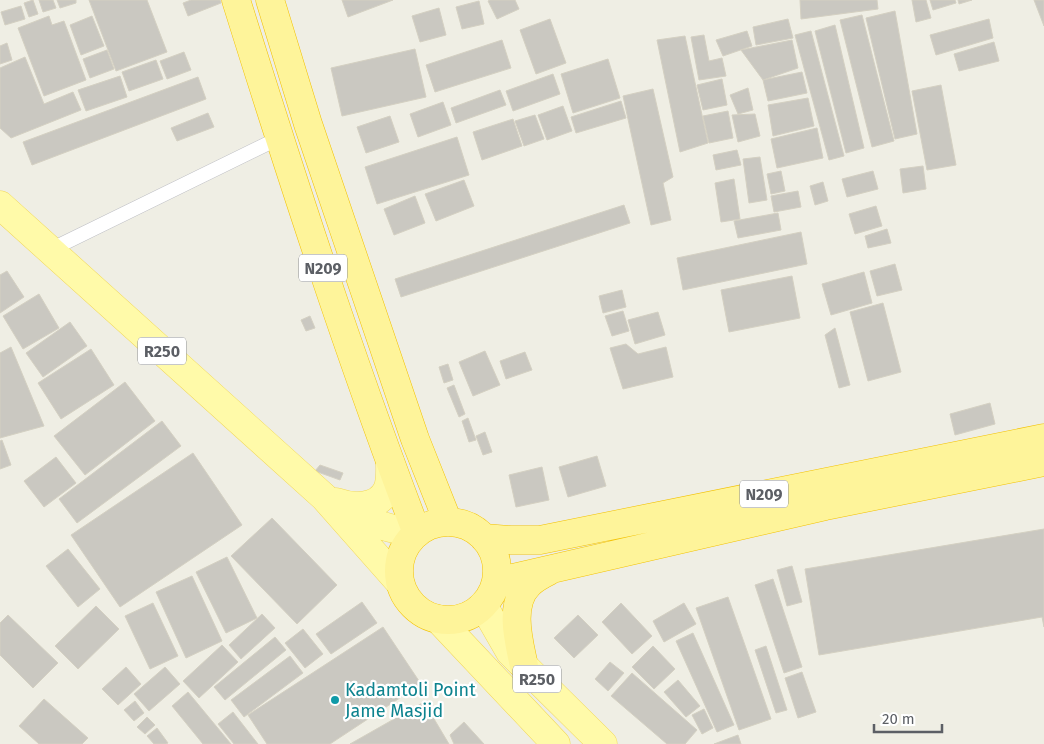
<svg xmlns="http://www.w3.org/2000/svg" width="1044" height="744" font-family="'Fira Sans',sans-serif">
<rect width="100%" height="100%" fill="#efeee4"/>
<!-- building -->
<path fill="#cac8c1" stroke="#d4d0c2" d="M33 0 38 14 29 17 24 3Z
M39 0H53L56 8 43 12Z
M57 0H76V3L60 8Z
M89 0H147L167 52 116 71Z
M191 0H220L221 3 188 16 183 3Z
M342 0H393L348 17Z
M490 0H515L519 9 497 19 488 1Z
M800 0H877L878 9 801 19Z
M912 0H926L931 18 916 22Z
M930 0H955L956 3 933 10Z
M958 0H972L959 4Z
M1034 0H1044V26Z
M479 1 484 24 462 29 456 7Z
M21 6 25 19 5 25 1 12Z
M439 8 446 35 420 42 412 16Z
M895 11 917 134 895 139 866 18Z
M862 15 894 141 872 147 840 20Z
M49 16 52 25 64 21 86 80 44 96 18 28Z
M92 16 104 46 81 55 70 25Z
M550 19 566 63 536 74 520 30Z
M788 19 793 38 756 45 753 27Z
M989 19 993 38 936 55 930 35Z
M835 25 864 148 846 153 815 31Z
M747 31 752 46 723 56 716 40Z
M811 31 844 156 829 160 795 35Z
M704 35 709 61 722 58 726 76 699 80 691 37Z
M685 36 708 143 680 152 657 40Z
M502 40 511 68 435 92 426 65Z
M792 40 798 68 763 80 741 50Z
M994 42 999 61 959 71 954 54Z
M7 43 12 60 0 64V46Z
M415 49 426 97 342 116 331 68Z
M107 50 114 69 90 78 83 59Z
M184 52 191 70 167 79 160 61Z
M25 57 44 104 73 92 81 110 11 138 0 128V68Z
M608 59 620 98 573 113 561 74Z
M156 60 163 79 129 91 122 72Z
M802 72 807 93 768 101 763 80Z
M553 74 560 94 513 111 506 91Z
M120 76 127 97 86 111 78 90Z
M198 77 206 99 32 165 23 142Z
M722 79 727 105 703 110 697 85Z
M941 85 956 165 927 170 912 91Z
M748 88 753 110 738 114 730 95Z
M653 89 673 177 663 183 671 220 651 225 623 96Z
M500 90 506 105 456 123 451 108Z
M808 98 814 126 773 136 768 105Z
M621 101 626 118 576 133 571 117Z
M443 102 451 125 418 137 410 114Z
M563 106 572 131 547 140 538 115Z
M728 111 733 138 709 143 703 116Z
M208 113 214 127 177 141 171 128Z
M755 114 760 136 738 142 732 115Z
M535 115 544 139 524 146 515 121Z
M390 116 399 142 366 153 357 127Z
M513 119 522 146 482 160 473 132Z
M817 128 823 158 777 168 771 139Z
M457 137 469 175 377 204 365 167Z
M737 150 741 165 716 170 713 155Z
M760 157 767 200 749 203 743 159Z
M923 166 926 189 903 193 900 169Z
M781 171 785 191 771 194 767 174Z
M873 171 878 189 847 197 842 179Z
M734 179 740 219 721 222 715 183Z
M464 180 474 206 436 221 425 194Z
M823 182 828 201 815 205 810 186Z
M798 191 801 207 774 212 771 196Z
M415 196 425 223 394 235 384 209Z
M624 205 630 223 401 297 395 279Z
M876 206 882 226 855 234 849 214Z
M778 213 781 230 738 238 734 221Z
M887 229 891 243 868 248 865 236Z
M801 232 807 264 683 290 677 258Z
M895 264 902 290 877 296 870 271Z
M7 271 24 297 0 313V275Z
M864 272 872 303 831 315 822 284Z
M792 276 800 318 729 332 721 290Z
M622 290 626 307 603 313 599 296Z
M39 294 59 328 23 349 3 316Z
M883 303 901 372 868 381 850 312Z
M623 311 629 331 612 336 605 316Z
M658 312 665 335 635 344 628 320Z
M310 316 315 328 306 331 301 320Z
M70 322 87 346 43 377 26 353Z
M835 328 850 385 839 388 825 335Z
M626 344 638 354 666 347 673 377 623 389 610 348Z
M11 347 44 426 0 438V353Z
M91 349 114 385 61 419 38 383Z
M485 351 500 385 473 396 459 362Z
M525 352 532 370 506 379 500 361Z
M448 364 453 380 444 383 439 367Z
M125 382 155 421 85 475 54 436Z
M454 385 465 414 459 417 447 388Z
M990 403 995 424 955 435 950 414Z
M468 418 476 440 469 442 462 421Z
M162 421 181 446 77 523 59 499Z
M485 432 492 452 483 455 476 436Z
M2 440 11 465 0 469V441Z
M193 453 242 525 120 607 71 535Z
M597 456 606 486 568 497 559 467Z
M56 457 76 483 44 507 24 481Z
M320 465 343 473 340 480 315 471Z
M542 467 549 500 516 507 509 475Z
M272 518 337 585 297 624 231 556Z
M1044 529V627L1042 617 819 655 805 569Z
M68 549 100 589 78 607 46 566Z
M227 557 257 618 226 633 196 572Z
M792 566 802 602 787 606 777 570Z
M192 576 222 641 186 658 156 592Z
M773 579 802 667 784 673 755 585Z
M728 597 771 719 739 730 696 608Z
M362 602 377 623 331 654 316 634Z
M153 603 178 656 150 669 125 616Z
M621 603 652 636 632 654 602 622Z
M684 603 696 624 664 642 653 621Z
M96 606 119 629 78 669 55 646Z
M262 614 275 628 241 659 229 645Z
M8 615 58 663 33 688 0 655V623Z
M578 615 598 635 574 658 554 638Z
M383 627 421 684 330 744H267L248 715Z
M303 629 323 654 305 668 285 643Z
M693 633 734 725 717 732 676 641Z
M275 637 286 650 225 700 214 687Z
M222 645 238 662 199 698 183 681Z
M653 646 675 669 654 689 632 667Z
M766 646 787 710 776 713 755 650Z
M290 656 303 673 244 717 231 700Z
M610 662 624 673 608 691 595 679Z
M126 667 141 684 118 705 102 689Z
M165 667 180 684 149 711 134 694Z
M802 672 816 712 798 718 785 678Z
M632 673 697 730 685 744H667L611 696Z
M678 680 700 706 686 717 664 692Z
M188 692 231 744H203L172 706Z
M44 699 88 738 82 744H39L19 726Z
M135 701 144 713 134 721 124 710Z
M424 702 449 744H350Z
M704 709 713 728 702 734 692 715Z
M233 712 258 744H234L218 724Z
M147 717 155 725 145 734 137 727Z
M464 722 484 744H454L450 735Z
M157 728 168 743 166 744H154L147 736Z
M738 735 741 744H714Z"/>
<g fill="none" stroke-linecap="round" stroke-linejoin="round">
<defs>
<path id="service" d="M50 250 279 138"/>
<path id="primary" d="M0 205 324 497 400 583
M336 502C353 508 378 509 387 490 391 482 390 472 390 462
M340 507C364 521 389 530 417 533
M483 605 510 652 603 744
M438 619 556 744"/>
<path id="trunk" d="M236 0C292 179 350 358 417 533
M270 0 308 124 415 439 448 522
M399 571a49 49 0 1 1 98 0a49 49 0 1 1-98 0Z
M484 538 510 540H540L1044 438
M496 582 825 506 1044 462
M524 666C519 642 508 604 529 584 534 579 543 574 549 571"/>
</defs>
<!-- service casing -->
<use href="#service" stroke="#bcbdc3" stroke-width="15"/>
<!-- primary casing -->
<use href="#primary" stroke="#f2d85a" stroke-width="29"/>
<!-- trunk casing -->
<use href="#trunk" stroke="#f3c100" stroke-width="29"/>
<!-- service -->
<use href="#service" stroke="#fff" stroke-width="14"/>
<!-- primary -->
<use href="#primary" stroke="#fffaa9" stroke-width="28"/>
<!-- trunk -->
<use href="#trunk" stroke="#fef49a" stroke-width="28"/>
</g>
<!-- markers -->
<circle fill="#0f9aa8" stroke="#fff" stroke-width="2" cx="335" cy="700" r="5"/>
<g text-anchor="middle" stroke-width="4.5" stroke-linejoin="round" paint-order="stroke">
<!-- shield labels -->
<g fill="#fff" stroke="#8d8f93" stroke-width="1">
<rect x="299" y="254.5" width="48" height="27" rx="4"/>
<rect x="138" y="337.5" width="48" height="27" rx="4"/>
<rect x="740" y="480.5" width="48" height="27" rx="4"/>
<rect x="513" y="665.5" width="48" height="27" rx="4"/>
</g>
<g font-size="16" font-weight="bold" fill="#5c5f65">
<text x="323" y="274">N209</text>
<text x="162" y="357">R250</text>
<text x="764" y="500">N209</text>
<text x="537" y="685">R250</text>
</g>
<!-- culture labels -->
<g font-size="18" fill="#0d838f" stroke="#fff" text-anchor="start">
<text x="345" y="696">Kadamtoli Point<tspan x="345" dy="21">Jame Masjid</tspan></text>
</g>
</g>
<!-- scale -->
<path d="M874 724v8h68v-8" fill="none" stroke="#5c5f65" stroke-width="2.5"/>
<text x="882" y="724" font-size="15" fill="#5c5f65" stroke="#ffffff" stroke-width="4" paint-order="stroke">20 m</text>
</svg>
